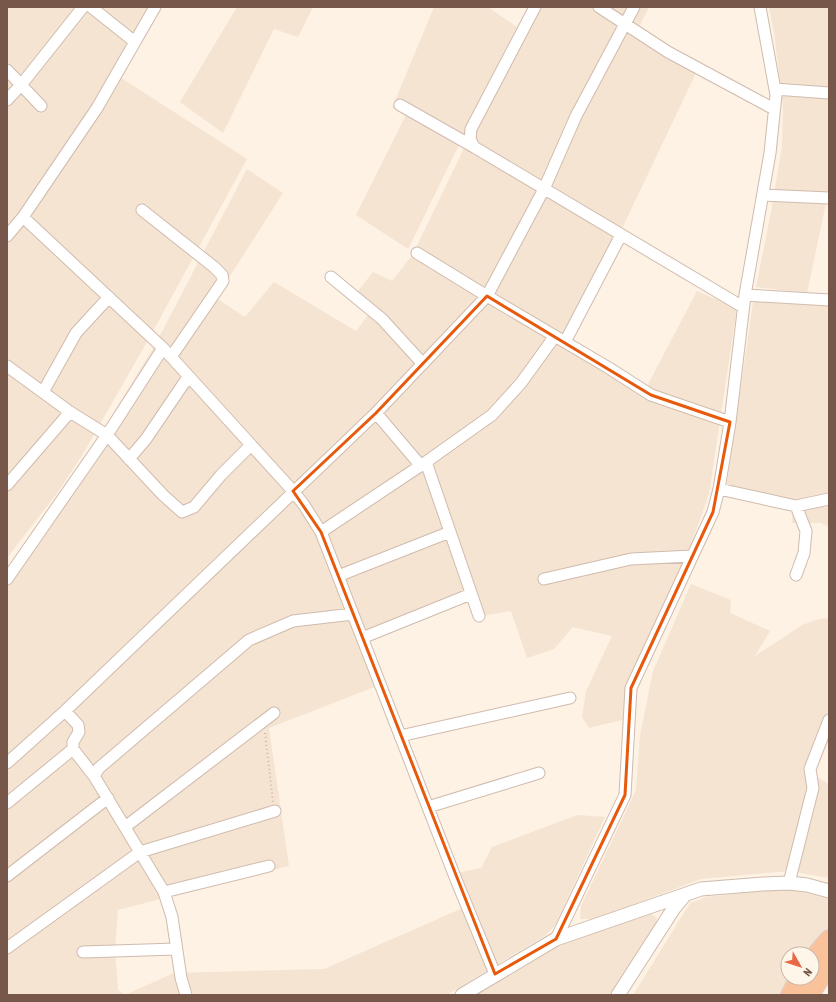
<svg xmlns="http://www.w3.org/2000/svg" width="836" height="1002" font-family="'Asap Condensed',sans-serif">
<rect width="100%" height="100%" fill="#fdf2e4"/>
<!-- residential -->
<path fill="#f5e4d2" d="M7 7H149L112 72 247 159 152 333 84 452 58 492 7 558Z
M237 7H313L298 37 274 29 223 133 180 102Z
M434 7H488L517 27 408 249 356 215 406 115 392 108Z
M532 7H649L635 35 697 71 568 342 645 390 697 291 737 308 709 494 689 550 640 658 626 719 589 728 582 717 586 691 612 636 573 627 554 649 527 658 511 611 482 616 475 592 365 638 377 686 269 728 289 866 118 910 115 951 118 990 125 995 174 973 324 969 465 907 452 874 481 868 492 847 577 815 605 817 556 924 546 935 447 995H7V570L78 471 155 345 247 169 283 193 216 298 245 317 274 282 356 331 369 314 354 296 373 272 392 281 413 254Z
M769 7H829V203H826L807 293 756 287 771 212 782 146 783 105 774 33Z
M753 302 829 306V527L821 523H792L793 508 726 490Z
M691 584 731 600 730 613 770 631 755 656 802 625 819 619 829 618V740L814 775 829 784V878L790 871 701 879 595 919H580L581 906 636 790 640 736 653 671Z
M788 888 829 899V929L810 954H788V978H795L784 995H633L690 903 707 897Z
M649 913 657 918 655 928 612 995H475L501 978 587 931Z"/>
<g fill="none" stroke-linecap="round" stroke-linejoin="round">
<defs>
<path id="minor" d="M91 7 135 42
M535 7 471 129 470 139 474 147 743 307
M599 7 668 52 774 109
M7 70 41 106
M775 89 829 93
M7 100 21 85 83 7
M400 105 474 147
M763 195 829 198
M142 210 214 267 222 275 223 281 219 287 171 357
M23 217 163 348 293 491 304 505 321 532 457 882 495 974
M7 236 23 217 97 108 155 7
M417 253 487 296 609 368 651 395 730 422
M331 277 382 319 423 364
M745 295 829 300
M565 342 621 235
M7 366 70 412 107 435 163 495 182 512 194 507 221 475 251 445
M43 392 76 333 109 297
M376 413 421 466
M129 459 146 439 188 377
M426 462 479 616
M7 485 70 412
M719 489 796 506 829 499
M796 506 806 531 804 553 796 575
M321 532 426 462 492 415 521 383 555 336
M338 576 450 532
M7 579 107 435 163 348
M544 579 631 559 692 556
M362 638 471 594
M65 711 78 725 79 732 73 742V749L94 776 164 892 172 917 181 978 186 995
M400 736 570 698
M7 763 65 711 376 413 487 296 544 189 576 116 634 7
M94 776 99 768 249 640 293 621 353 614
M7 803 73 749
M428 807 539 773
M125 827 274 713
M7 876 108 798
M789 883 813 788 810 769 829 720
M164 892 269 866
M556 939 625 795 631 688 713 512 719 489 730 422 745 295 770 153 776 95 760 7
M7 948 140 852 275 811
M83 952 176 949"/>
<path id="tertiary" d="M462 995 556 939 701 889 763 884 789 883 807 885 829 891
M618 995 674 908 684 896"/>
<path id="trunk" d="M812 959 829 939
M790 995 799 978
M810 995 829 964"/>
</defs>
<!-- minor casing -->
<use href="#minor" stroke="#d0bbad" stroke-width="13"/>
<!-- tertiary casing -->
<use href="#tertiary" stroke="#d0bbad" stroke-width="15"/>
<!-- trunk casing -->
<use href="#trunk" stroke="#dbd3d0" stroke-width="20"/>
<!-- path -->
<path stroke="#d8b29e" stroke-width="2" stroke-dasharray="1 3" stroke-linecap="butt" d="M265 733 273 802"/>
<!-- minor -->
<use href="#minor" stroke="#fff" stroke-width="11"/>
<!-- tertiary -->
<use href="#tertiary" stroke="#fff" stroke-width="13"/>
<!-- trunk -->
<use href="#trunk" stroke="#fac29a" stroke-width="18"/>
</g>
<!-- marked area -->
<path fill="none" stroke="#e8590c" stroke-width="3" stroke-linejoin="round" d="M487 296 651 395 730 422 713 512 631 688 625 795 556 939 495 974 321 532 293 491 376 413Z"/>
<!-- border -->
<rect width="836" height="1002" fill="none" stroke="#765749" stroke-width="16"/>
<!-- north arrow -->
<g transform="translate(800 966) rotate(129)"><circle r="19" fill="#fff6ea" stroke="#c8b6aa"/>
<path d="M0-3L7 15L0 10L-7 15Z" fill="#e96646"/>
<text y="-6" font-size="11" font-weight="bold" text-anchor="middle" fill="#765749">N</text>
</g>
</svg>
